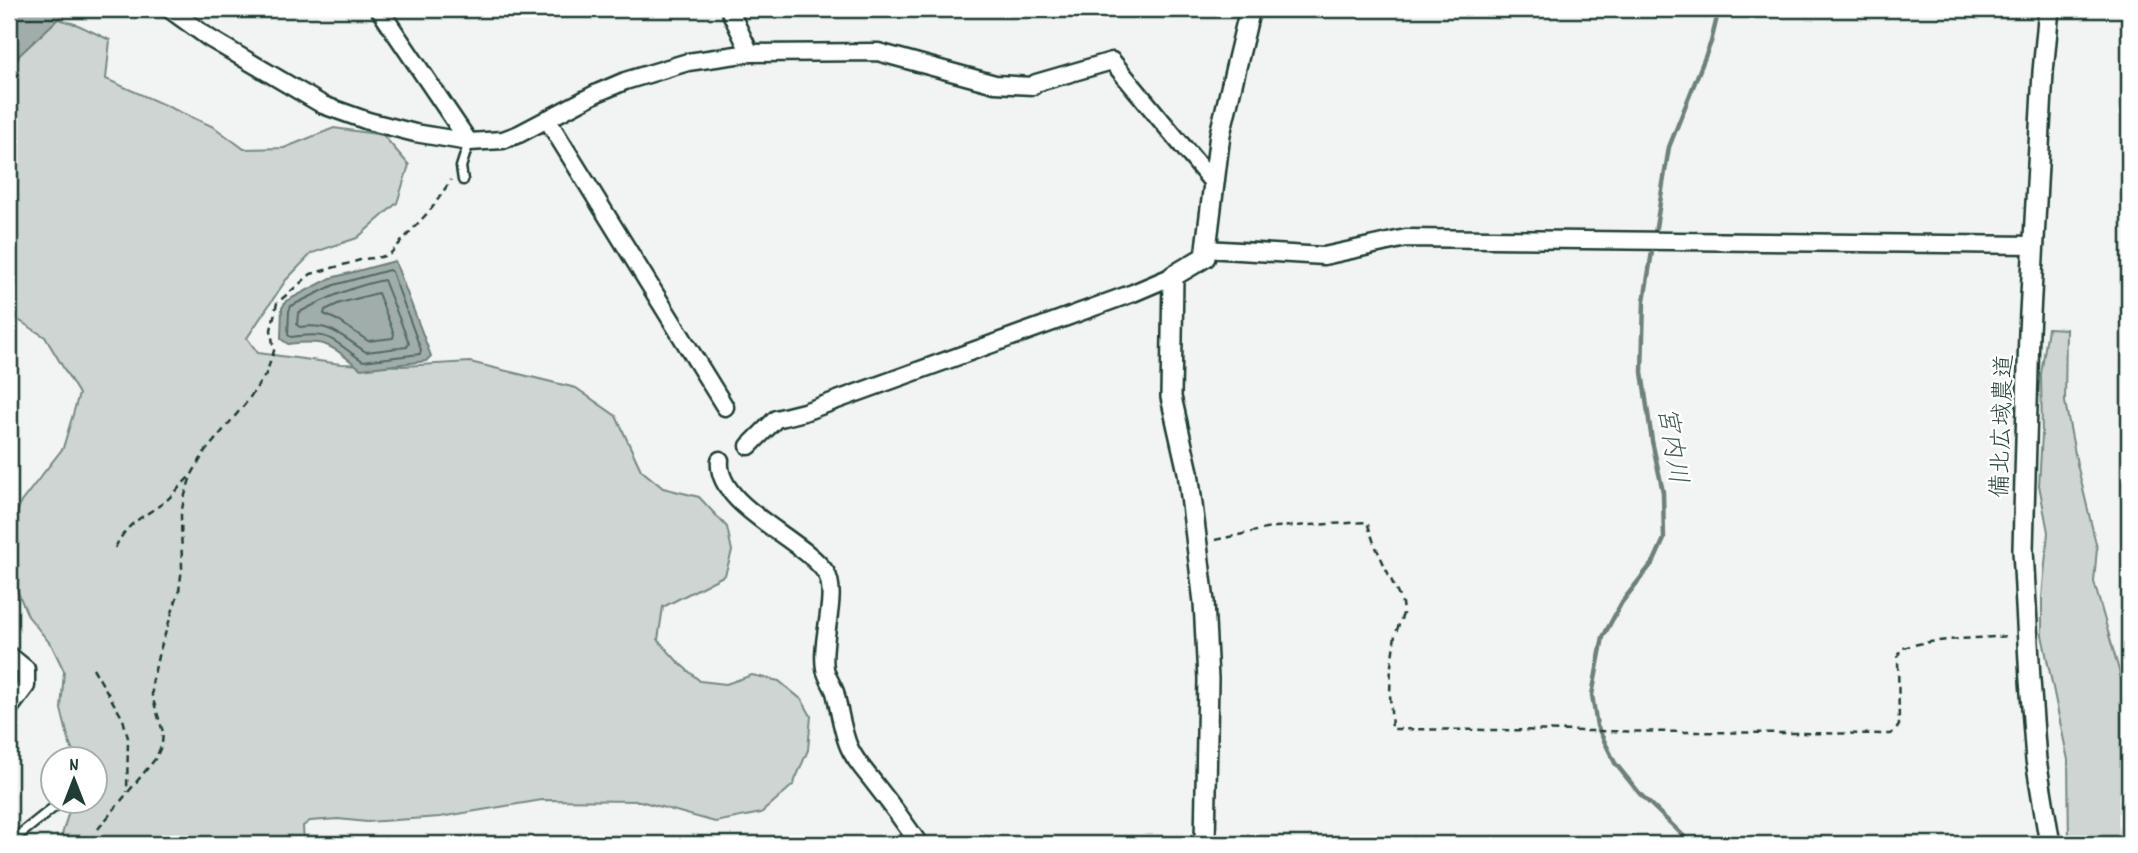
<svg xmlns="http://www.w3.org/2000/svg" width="2138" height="853" font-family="Dekko,'Klee One',sans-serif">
<rect width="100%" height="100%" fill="#f2f3f3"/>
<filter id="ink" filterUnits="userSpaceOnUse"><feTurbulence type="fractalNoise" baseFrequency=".0143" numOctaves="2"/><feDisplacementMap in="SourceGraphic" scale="14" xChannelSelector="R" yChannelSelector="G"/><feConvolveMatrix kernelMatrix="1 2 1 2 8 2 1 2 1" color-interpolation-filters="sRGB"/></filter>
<g filter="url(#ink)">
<!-- green -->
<path fill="#ced5d3" stroke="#768984" stroke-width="2" d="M52 17 78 25 110 40 106 79 214 127 244 149 284 148 334 128 383 135 409 165 397 203 357 238 312 253 286 280 247 338 258 353 341 364 403 366 470 362 576 388 616 416 641 470 663 488 699 497 727 527 732 551 725 575 663 607 658 640 679 663 700 681 726 684 752 675 779 681 802 700 811 716 808 750 793 785 761 813 715 822 640 801 542 800 440 817 367 822 338 819 310 821 303 826 304 844H65L61 838 72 801 94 800V758H76L70 745 61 709 64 671 52 646 28 616 11 576 9 537 21 502 63 448 79 394 45 337 9 314V63L18 59 24 42Z
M2048 328 2066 329 2065 402 2077 464 2097 548 2094 582 2129 706V844H2069L2068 760 2042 635V597L2048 532 2039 485 2042 434 2041 374Z"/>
<!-- water -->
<path fill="#a1adaa" stroke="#6d807b" stroke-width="2" d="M9 9H74L59 18 10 64H9Z
M395 261 431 356 426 361 361 369C329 345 329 339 288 344L281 339 282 308 286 301 331 278Z"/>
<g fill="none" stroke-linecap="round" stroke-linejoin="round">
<!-- shore -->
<path stroke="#536a63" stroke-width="2" d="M389 270 392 272 421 350 420 354 363 361C331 340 333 331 291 337L288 335 289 311 291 306 334 285Z
M384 280 409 343 407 347 366 352C341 336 332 323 300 327L297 325 298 313C326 298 353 286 384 280Z
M378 293 394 334 393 338 368 341 339 321 324 314 325 310 340 303Z"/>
<!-- stream -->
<path stroke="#6d807b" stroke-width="4.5" d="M1692 844 1640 794 1615 763 1597 726 1592 695 1603 637 1622 602 1654 561 1664 539 1663 492 1652 441 1642 372 1644 301 1669 147 1711 42 1719 9"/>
<defs>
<path id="service" d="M463 180 461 167 469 142
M94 777 99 773
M10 844 14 839 63 800"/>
<path id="minor" d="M169 9 209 38 323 105 368 121 415 133 469 142 503 140 519 134 597 93 625 81 688 62 750 53 878 52 995 84 1033 86 1036 83 1112 61 1214 184
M379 9 469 142
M729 9 750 53
M547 119 725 407
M1206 249 1324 256 1406 238 2035 245
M749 446 776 419 804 412 1133 293 1173 276
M720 460C715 506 803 538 826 573 839 594 820 640 825 668 826 676 832 684 835 692 839 708 843 736 850 749 856 762 866 772 875 784 890 803 905 823 919 844
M9 655 26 669V686L9 709"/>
<path id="tertiary" d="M2049 9 2043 72 2029 332 2023 550 2030 680 2036 760 2050 844
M1205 844 1208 679 1204 602 1188 472 1171 397 1173 276 1205 257 1220 134 1250 9"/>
</defs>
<!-- service casing -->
<use href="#service" stroke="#1f3d34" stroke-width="13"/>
<!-- minor casing -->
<use href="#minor" stroke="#1f3d34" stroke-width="21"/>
<!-- tertiary casing -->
<use href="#tertiary" stroke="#1f3d34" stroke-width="24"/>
<!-- path -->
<path stroke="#1f3d34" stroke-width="2.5" stroke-dasharray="7 5" stroke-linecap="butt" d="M1215 540 1275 527 1367 522 1374 543 1402 603 1403 614 1395 635 1391 666 1390 694 1392 729 1890 734 1896 730 1899 725 1898 657 1900 650C1917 639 1986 638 2010 636
M115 548C129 519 144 518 167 500 175 493 182 484 190 476
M93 668 123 719 128 738 127 792
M98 829 156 758 162 744 163 732 152 696V684L158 656 179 591 182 568 181 514 185 495 191 476 204 453 246 403 266 374 274 351 271 330 277 303 311 274 364 259 381 257 390 254 432 208 451 180"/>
<!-- service -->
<use href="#service" stroke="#fff" stroke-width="8"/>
<!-- minor -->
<use href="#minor" stroke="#fff" stroke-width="16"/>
<!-- tertiary -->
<use href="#tertiary" stroke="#fff" stroke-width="19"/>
</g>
</g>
<g text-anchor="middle" stroke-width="5" stroke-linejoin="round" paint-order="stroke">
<!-- street labels -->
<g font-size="24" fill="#1f3d34" stroke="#fff">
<text transform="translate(2001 426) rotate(-88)" y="8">備北広域農道</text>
</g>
<!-- water labels -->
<g font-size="26" font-style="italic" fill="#465f57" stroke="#fff">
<text transform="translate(1674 445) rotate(81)" y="9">宮内川</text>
</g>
</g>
<!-- margin -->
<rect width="2138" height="853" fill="none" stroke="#fff" stroke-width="35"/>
<rect x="18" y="18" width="2103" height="818" fill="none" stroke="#1f3d34" stroke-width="2.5" filter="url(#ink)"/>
<!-- north arrow -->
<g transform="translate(74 780)"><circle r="33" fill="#ffffff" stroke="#a5b1ae" stroke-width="2"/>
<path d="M0-5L12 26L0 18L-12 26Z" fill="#1f3d34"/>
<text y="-10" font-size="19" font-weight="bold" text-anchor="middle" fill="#1f3d34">N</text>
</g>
</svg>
